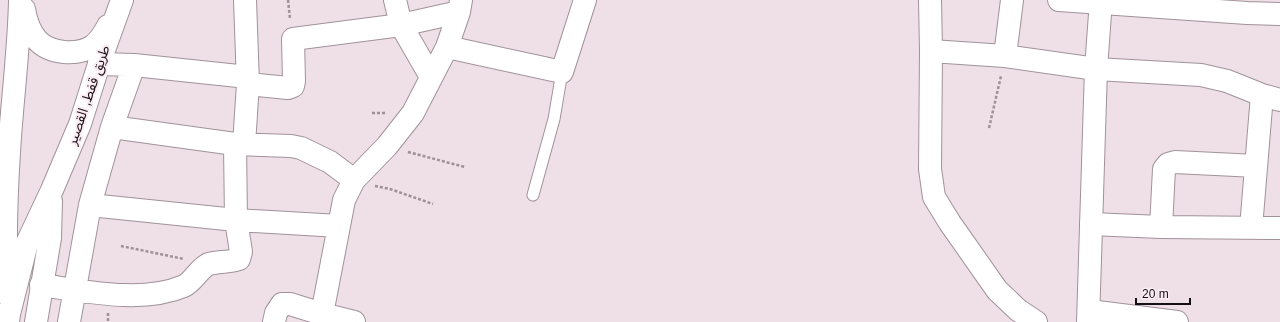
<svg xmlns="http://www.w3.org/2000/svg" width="1280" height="322" font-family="Helvetica,'Noto Sans Arabic',sans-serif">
<rect width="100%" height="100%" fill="#efdfe7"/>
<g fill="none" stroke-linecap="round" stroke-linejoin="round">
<defs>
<path id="lane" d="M533 195 554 119 562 72"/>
<path id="street" d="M395 0 401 25 431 77
M930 0 931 51 1005 56 1096 69 1201 75 1227 81 1262 95 1280 100
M1059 0 1247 13 1280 14
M447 47 562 72 585 0
M931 51 930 169 934 197 950 223 997 290 1018 310 1036 322
M1005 56 1012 0
M99 64 134 65 248 77
M248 84 288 88 293 86 294 81 293 39 401 25 459 12
M112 127 235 144 291 146 301 148 330 162 354 180
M244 144 248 84 245 0
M90 205 236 220 339 226
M1091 224 1161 227 1280 228
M1161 227 1164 169 1168 164 1175 162 1256 166
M1251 228 1262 95
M41 285C85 291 142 304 184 286 193 282 200 267 209 264 218 261 228 263 239 259L241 252 236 220 235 144
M1089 311 1177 322
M322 314 354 322
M69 322 90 205 112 127 134 65
M274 322 276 313 282 304H290L322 314 344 200 354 180 387 146 413 113 447 47 459 12 461 0"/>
<path id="secondary" d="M1088 322 1096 69 1101 0"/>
<path id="primary" d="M24 9C26 21 29 31 37 40 50 54 77 56 93 46 99 41 105 32 108 26
M8 295C4 248 6 200 9 152 12 101 19 51 20 0
M8 322 9 314 27 243 52 190 80 124 99 64 122 0
M36 322 50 238 51 201"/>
</defs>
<!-- lane casing -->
<use href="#lane" stroke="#a1929a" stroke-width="13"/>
<!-- street casing -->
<use href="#street" stroke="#a1929a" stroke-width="24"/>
<!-- secondary casing -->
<use href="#secondary" stroke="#a1929a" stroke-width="24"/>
<!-- primary casing -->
<use href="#primary" stroke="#a1929a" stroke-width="24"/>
<!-- path -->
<path stroke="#9d9197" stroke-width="2.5" stroke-dasharray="3 2" stroke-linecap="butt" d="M288 0 290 19
M372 113H387
M989 128 1001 76
M408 152 465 167
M375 186 390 189 433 204
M121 246 184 259
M108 313V322"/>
<!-- lane -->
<use href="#lane" stroke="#fff" stroke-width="11"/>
<!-- street -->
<use href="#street" stroke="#fff" stroke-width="22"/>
<!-- secondary -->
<use href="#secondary" stroke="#fff" stroke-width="22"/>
<!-- primary -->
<use href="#primary" stroke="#fff" stroke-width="22"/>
</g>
<g text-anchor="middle" stroke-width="4" stroke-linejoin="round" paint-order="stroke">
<!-- street labels -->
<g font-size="14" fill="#151013" stroke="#fcecf4">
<text transform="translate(88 95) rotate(-71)" y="5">طريق قفط, القصير</text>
</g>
</g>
<!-- scale -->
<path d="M1136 298v6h54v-6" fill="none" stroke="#151013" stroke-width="2"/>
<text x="1142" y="298" font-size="12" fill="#151013" stroke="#fcecf4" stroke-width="3" paint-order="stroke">20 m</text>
</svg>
